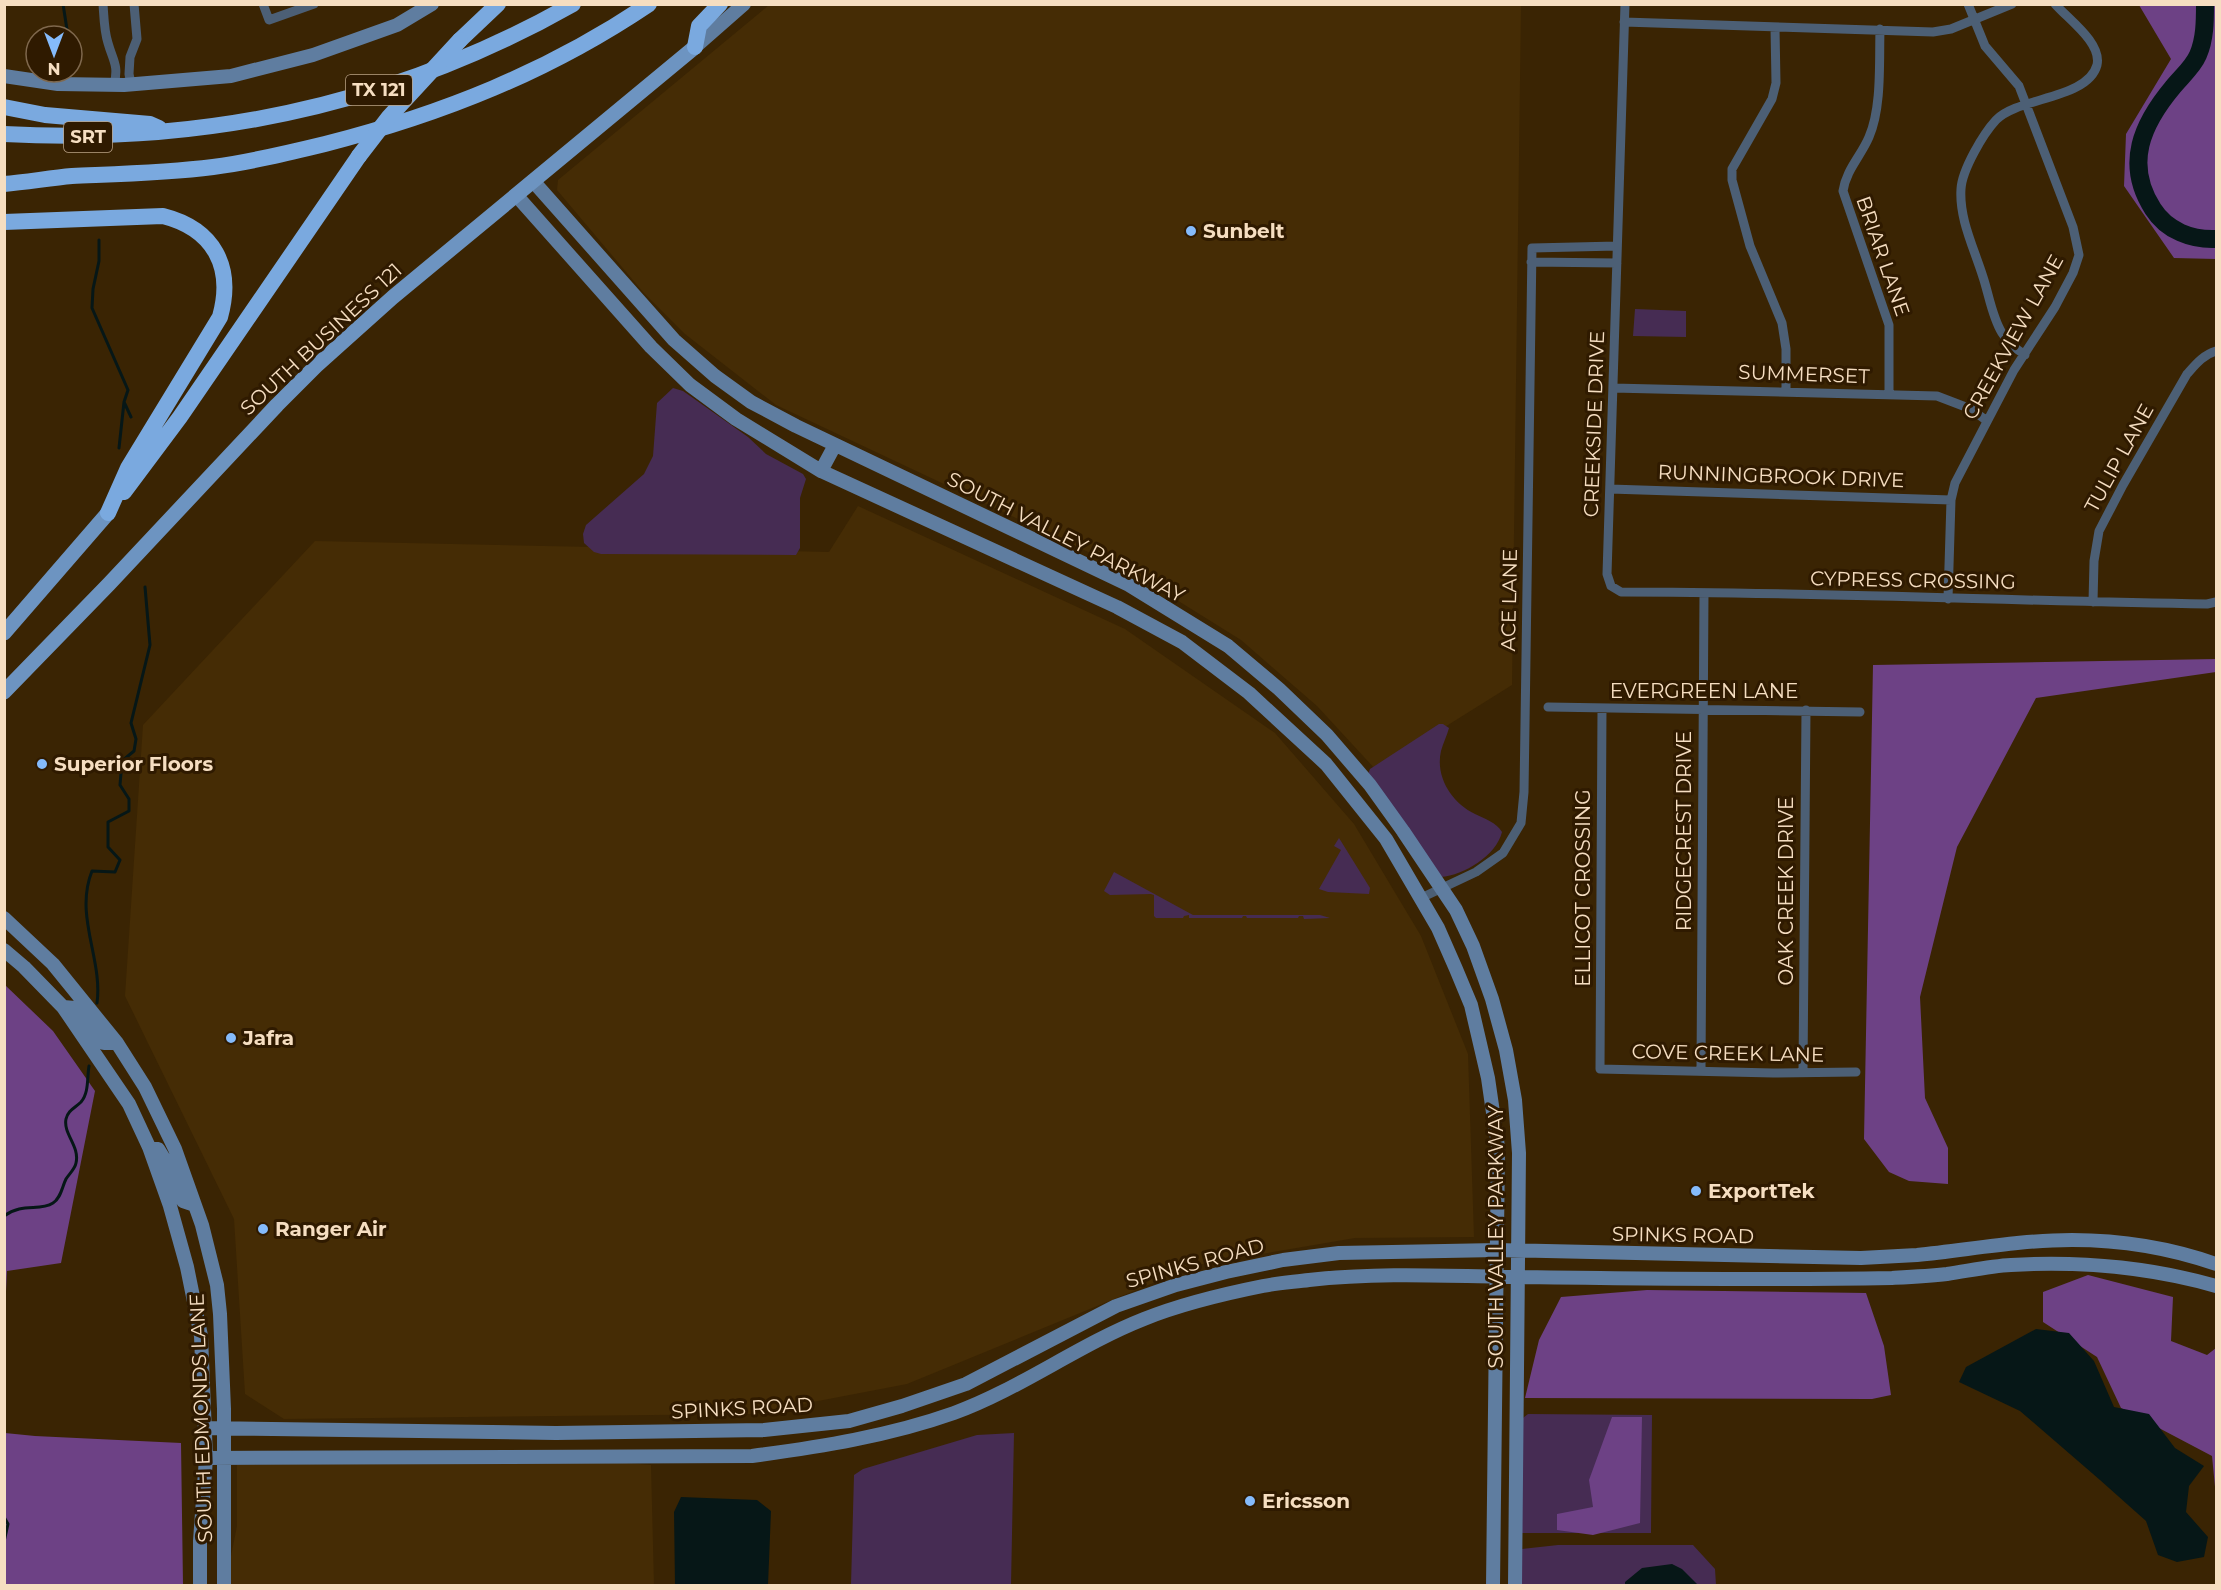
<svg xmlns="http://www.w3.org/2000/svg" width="2221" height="1590" font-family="Montserrat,sans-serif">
<rect width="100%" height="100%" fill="#3a2403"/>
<!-- built -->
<path fill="#452c05" d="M769 5H1521L1512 685 1376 770 1317 706 1241 640 1164 592 1099 557 776 405 685 334 643 292 557 190 558 180Z
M858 506 1125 629 1275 733 1354 824 1421 936 1468 1054 1474 1237 1355 1238 1197 1265 907 1384 750 1414 284 1419 245 1394 234 1219 125 996 143 725 315 541 829 552Z
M292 1463H627L651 1465 654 1585 230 1586V1561L237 1526V1465Z"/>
<!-- green -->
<path fill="#462c53" d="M1635 309 1686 311V337L1633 336Z
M673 388 683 391 693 398 748 437 766 454 803 474 806 479 800 498V548L796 555 601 554 594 552 584 543 583 534 586 525 644 474 653 456 657 403Z
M1439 724H1443L1449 728C1447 736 1443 743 1441 751 1435 777 1452 803 1475 814 1485 819 1496 822 1502 832 1496 856 1464 875 1441 877L1368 774 1370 769Z
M1339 838 1370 888 1369 894 1328 892 1319 889 1341 850 1334 846Z
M1114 872 1193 915H1320L1330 918 1304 919 1303 916H1299L1298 918H1247L1246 916H1243L1242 918H1189V915L1184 916 1183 918H1156L1154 916V895L1151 894 1110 895 1104 891Z
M1528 1414 1652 1415 1651 1533H1519L1523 1418Z
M1014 1433 1011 1585H851L854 1475 863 1469 977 1435Z
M1558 1545H1693L1715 1569 1716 1585H1522V1549Z"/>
<!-- forest -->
<path fill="#6d4185" d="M2139 5H2216V259L2174 258 2124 186 2126 134 2171 59Z
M2216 659V672L2036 698 1957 847 1920 997 1925 1098 1948 1148V1184L1909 1181 1889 1172 1864 1139 1873 665Z
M5 985 53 1031 95 1091 61 1263 7 1271 5 1312Z
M2088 1275 2173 1297 2171 1341 2207 1355 2216 1348V1497L2212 1456 2121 1408 2097 1357 2043 1322V1292Z
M1647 1290 1866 1293 1884 1346 1891 1395 1872 1399 1525 1398 1539 1340 1561 1297Z
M1612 1417H1642L1640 1523 1593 1535 1557 1530V1514L1593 1507 1589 1480Z
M5 1433 35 1436 181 1443 183 1585H5Z"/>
<!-- water -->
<path fill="#061717" d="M2036 1329 2069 1333 2094 1361 2114 1407 2149 1414 2175 1448 2204 1466 2189 1486 2186 1512 2208 1537 2204 1557 2177 1562 2158 1555 2146 1521 2100 1480 2020 1411 1959 1382 1966 1367Z
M681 1497 757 1500 771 1511 768 1585H675L674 1512Z
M1672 1564 1682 1569 1698 1585H1625V1582L1642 1568Z"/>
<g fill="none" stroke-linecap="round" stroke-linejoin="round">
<!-- stream -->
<path stroke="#061717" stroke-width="3" d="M63 4 68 36
M72 60V62
M99 240V261L93 289 92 308 128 390 124 402 131 417
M119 448 124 402
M97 1003C103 959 74 916 92 871L115 872 120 860 108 847V822L129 811V799L120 785 122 761 134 751 136 739 131 723 150 645 145 587
M4 1216C23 1202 39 1212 53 1203 61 1198 62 1187 66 1179 69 1174 75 1169 76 1163 80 1146 63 1134 66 1119 68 1110 75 1108 81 1102 89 1093 87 1078 89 1066
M4 1517 8 1524 4 1542"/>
<!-- river -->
<path stroke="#061717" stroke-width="18" d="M2205 4C2205 21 2205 39 2198 55 2193 67 2181 77 2173 87 2142 124 2124 164 2153 209 2167 231 2192 240 2216 239"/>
<!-- street -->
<path stroke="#4c5f75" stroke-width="9" d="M103 4C104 17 104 31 108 43 113 61 119 65 114 85
M263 4 269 20 314 4
M1625 4 1607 574 1611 586 1621 592C1816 592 2012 601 2207 604L2216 602
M1624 22 1933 32 1951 29 2012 4
M1775 28 1776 83 1772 99 1732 169V180L1750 246 1782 323 1786 349V391
M1880 29C1879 62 1882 107 1869 137 1861 156 1846 170 1843 191L1889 325V394
M131 84 129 74 130 57 137 39 134 4
M1531 262 1617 263
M2025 355C2016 349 2008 343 2002 333 1992 317 1989 295 1983 277 1974 248 1959 219 1961 189 1962 170 1983 134 1996 120 2018 97 2088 99 2097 65 2102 43 2069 20 2055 4
M1613 388 1937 396 1971 409 1987 421
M1610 489 1951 500
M1948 599 1951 500 1955 483 2014 370 2055 307 2073 273 2079 255 2073 227 2019 86 1985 46 1968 4
M2093 602 2094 561 2099 531 2123 485 2187 374C2196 364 2203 355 2216 351
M1548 707 1860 712
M1602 708 1600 1069 1773 1073 1856 1072
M1421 898 1476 872 1503 853 1521 823 1524 792 1532 248 1617 246
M1701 1070 1704 593
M1803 1072 1806 710"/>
<!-- secondary -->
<path stroke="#5f7da0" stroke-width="14" d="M695 47 744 4
M4 76 58 84 124 85 231 76 313 55 397 25 432 4
M533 181 674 340 715 376 751 402 796 426 1129 585 1228 646 1279 689 1327 735 1370 785 1403 831 1456 910 1473 946 1492 999 1506 1050 1515 1100 1519 1153 1515 1586
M516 195 651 347 690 385 736 419 821 471 1117 607 1182 642 1249 693 1326 764 1386 839 1438 928 1456 969 1471 1005 1488 1078 1498 1147 1493 1586
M821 471 835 445
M4 918 53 964 117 1043 145 1087 175 1149 202 1225 217 1285 220 1314 224 1409V1586
M4 950 24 967 63 1007 129 1104 149 1147 170 1206 187 1267 201 1336 206 1458 200 1541V1586
M63 1007 75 1008 104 1043H117
M149 1147 158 1149 172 1172 183 1201 192 1204
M206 1428 556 1433 764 1430 849 1421 902 1406 966 1384 1116 1306 1176 1285 1226 1272 1283 1260 1339 1253 1497 1250 1861 1258C1880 1257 1898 1256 1917 1255 1968 1250 2020 1240 2072 1240 2121 1240 2170 1248 2216 1264
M206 1458 752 1456C820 1447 889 1436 954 1413 1020 1389 1078 1345 1144 1319 1181 1304 1223 1294 1263 1286 1278 1283 1294 1282 1309 1280 1380 1272 1450 1276 1521 1277 1645 1279 1769 1280 1892 1278 1910 1277 1929 1276 1947 1274 1968 1271 1990 1266 2011 1265 2081 1261 2149 1267 2216 1286"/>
<!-- primary -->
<path stroke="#6d94c1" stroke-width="15" d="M4 633 108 513
M4 692 109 584 277 405 316 366 393 297 695 47"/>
<!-- highway -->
<path stroke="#7aa9df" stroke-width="16" d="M460 40 498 4
M695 47 699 26 720 4
M4 107 45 115 150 124 159 128
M4 134C206 145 397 104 573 4
M4 184C27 182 50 178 72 176 119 174 166 173 213 167 251 162 288 153 325 144 442 114 548 72 649 4
M4 222 163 216C214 229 234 267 220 317L128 468 108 513
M124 492 180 417 359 156"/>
<!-- highway-bridge -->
<path stroke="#7aa9df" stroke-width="16" d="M359 156 389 117 460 40"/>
</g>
<!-- markers -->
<g fill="#85bbfb" stroke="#2f1a00" stroke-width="2">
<circle cx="1191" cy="231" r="6"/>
<circle cx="42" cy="764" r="6"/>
<circle cx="231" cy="1038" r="6"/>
<circle cx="1696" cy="1191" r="6"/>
<circle cx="263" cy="1229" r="6"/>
<circle cx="1250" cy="1501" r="6"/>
</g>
<g text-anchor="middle" stroke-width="6" stroke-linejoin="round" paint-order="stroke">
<!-- shield labels -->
<g fill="#2f1a00" stroke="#baa387" stroke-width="1.5">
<rect x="346" y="75" width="66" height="30" rx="4.5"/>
<rect x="64" y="122" width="48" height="30" rx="4.5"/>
</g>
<g font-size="18" font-weight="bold" fill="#f6dec1">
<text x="379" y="96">TX 121</text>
<text x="88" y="143">SRT</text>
</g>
<!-- poi labels -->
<g font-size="20" font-weight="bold" fill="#f6dec1" stroke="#2f1a00" text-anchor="start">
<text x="1203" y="238">Sunbelt</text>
<text x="54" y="771">Superior Floors</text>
<text x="243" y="1045">Jafra</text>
<text x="1708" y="1198">ExportTek</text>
<text x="275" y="1236">Ranger Air</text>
<text x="1262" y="1508">Ericsson</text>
</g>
<!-- street labels -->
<g font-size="20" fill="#f6dec1" stroke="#2f1a00">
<text transform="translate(1883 256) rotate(71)" y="7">BRIAR LANE</text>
<text transform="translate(2013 337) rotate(-61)" y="7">CREEKVIEW LANE</text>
<text transform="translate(321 339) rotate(-43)" y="7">SOUTH BUSINESS 121</text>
<text transform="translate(1804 374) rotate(2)" y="7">SUMMERSET</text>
<text transform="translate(1594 424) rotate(-88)" y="7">CREEKSIDE DRIVE</text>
<text transform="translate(2119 458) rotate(-61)" y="7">TULIP LANE</text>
<text transform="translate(1781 476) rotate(2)" y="7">RUNNINGBROOK DRIVE</text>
<text transform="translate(1066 537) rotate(27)" y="7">SOUTH VALLEY PARKWAY</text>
<text transform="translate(1913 580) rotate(1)" y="7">CYPRESS CROSSING</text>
<text transform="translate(1509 600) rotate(-89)" y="7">ACE LANE</text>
<text x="1704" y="698">EVERGREEN LANE</text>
<text transform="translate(1684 831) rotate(-90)" y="7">RIDGECREST DRIVE</text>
<text transform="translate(1583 888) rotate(-90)" y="7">ELLICOT CROSSING</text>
<text transform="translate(1786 891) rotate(-90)" y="7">OAK CREEK DRIVE</text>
<text transform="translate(1728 1053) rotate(1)" y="7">COVE CREEK LANE</text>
<text transform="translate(1683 1235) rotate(1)" y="7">SPINKS ROAD</text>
<text transform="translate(1496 1237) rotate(-90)" y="7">SOUTH VALLEY PARKWAY</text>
<text transform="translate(1195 1263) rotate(-15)" y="7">SPINKS ROAD</text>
<text transform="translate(742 1408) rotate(-3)" y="7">SPINKS ROAD</text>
<text transform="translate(201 1418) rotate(-92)" y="7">SOUTH EDMONDS LANE</text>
</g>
</g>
<!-- border -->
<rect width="2221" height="1590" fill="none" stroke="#f6dec1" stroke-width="12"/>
<!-- north arrow -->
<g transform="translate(54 54) rotate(180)"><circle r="28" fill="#2f1a00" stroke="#7f684d" stroke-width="1.5"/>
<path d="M0-4.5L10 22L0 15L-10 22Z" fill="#85bbfb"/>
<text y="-9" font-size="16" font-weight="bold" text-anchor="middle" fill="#f6dec1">N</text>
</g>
</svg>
